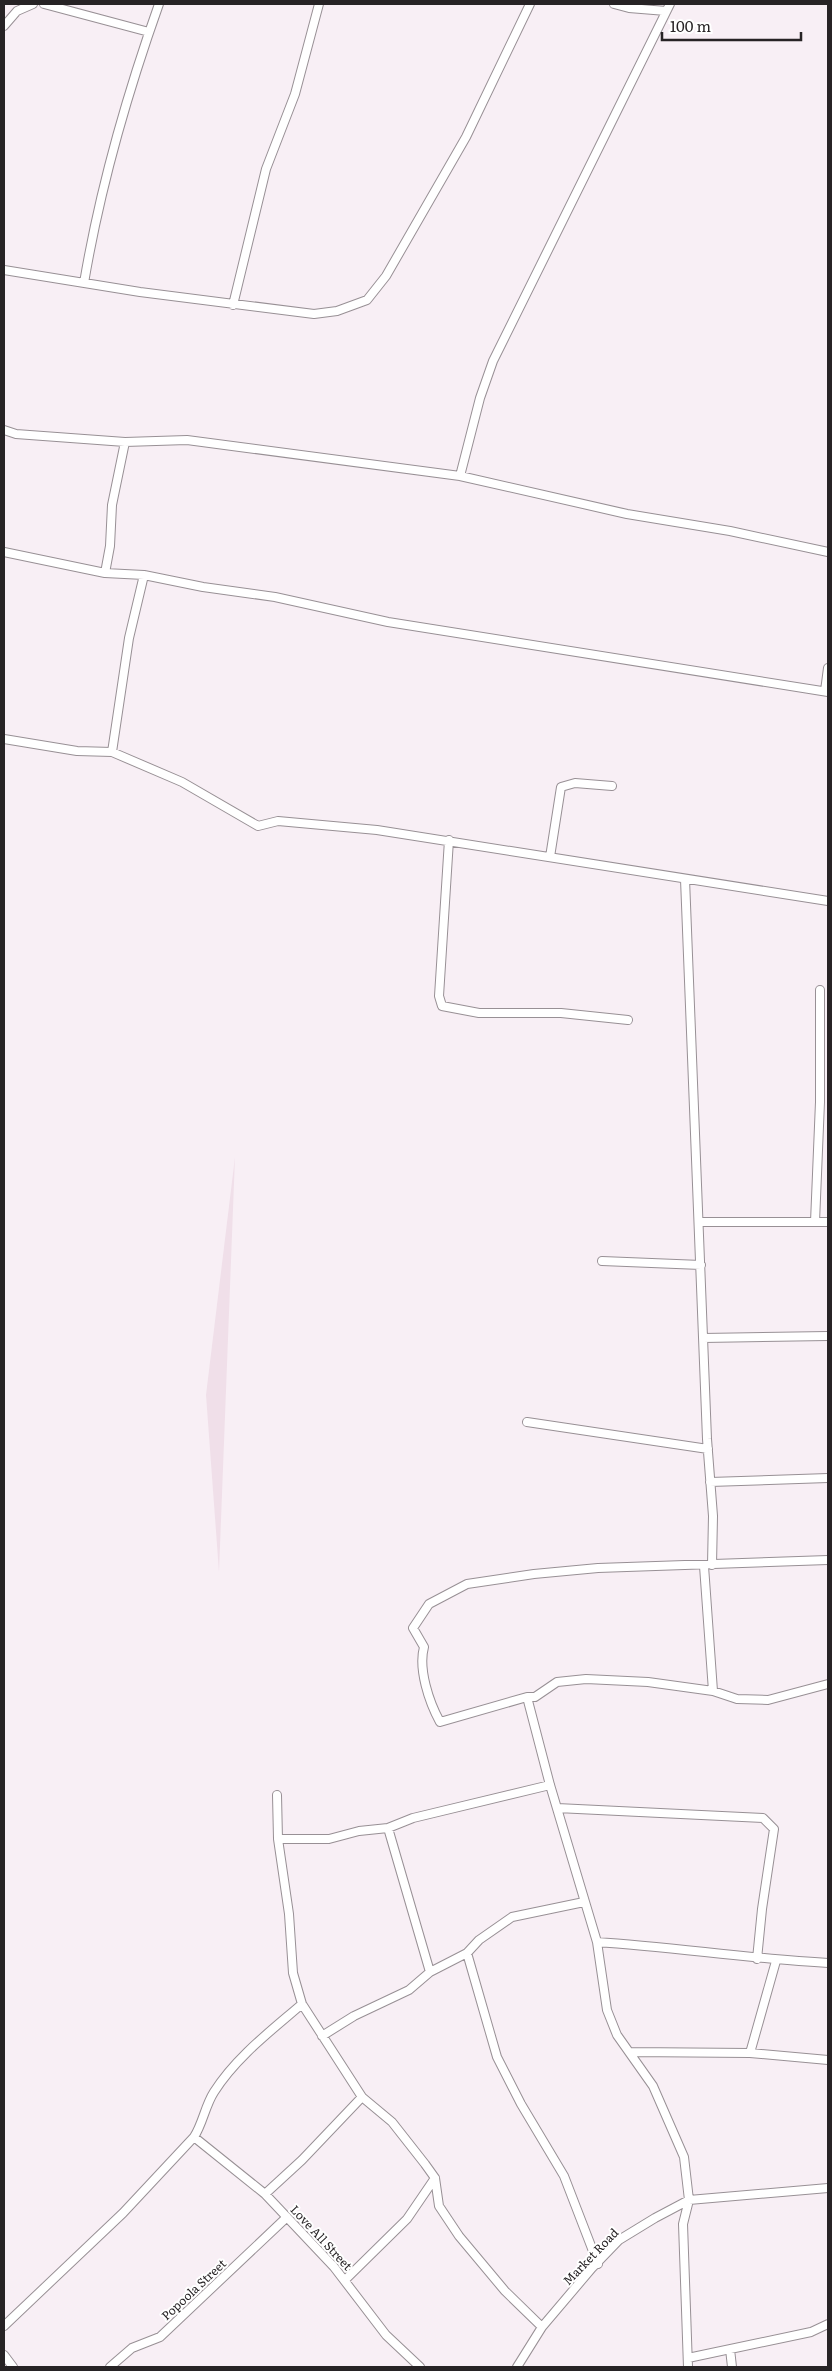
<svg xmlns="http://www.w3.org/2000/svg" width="832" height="2371" font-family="Literata,serif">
<rect width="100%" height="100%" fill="#f8eff5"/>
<!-- built -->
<path fill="#f0dfe9" d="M235 1157 219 1572 206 1395Z"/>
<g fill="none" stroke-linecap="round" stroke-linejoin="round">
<defs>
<path id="minor" d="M44 4 149 32
M614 4 629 8 666 11
M4 26 17 11 33 4
M4 270 140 292 314 314 337 311 367 300 386 276 466 137 530 4
M84 283C100 188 127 94 159 4
M233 305 266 169 295 94 319 4
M4 430 16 434 125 442 187 440 460 476 627 514 730 531 828 552
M460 476 480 398 493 361 670 4
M4 552 105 573 144 575 203 587 275 597 388 622 828 692
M105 573 110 546 112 505 125 442
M825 691 828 668
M4 739 77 751 112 752 182 782 258 826 278 821 377 830 828 901
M112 752 129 638 144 575
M449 840 439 996 442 1006 479 1013H561L628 1020
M550 857 561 787 575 783 612 786
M685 879 707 1439 713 1516 712 1565
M699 1222H828
M815 1222 820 1102V990
M602 1261 701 1265
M703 1338 828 1336
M527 1422 708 1449
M710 1482 828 1478
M828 1560 598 1568 534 1574 467 1584 429 1604 413 1628 424 1647C418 1669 429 1702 440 1722L527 1697H535L557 1682 586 1679 648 1682 713 1691 737 1699 768 1700 828 1684
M704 1566 713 1691
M527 1697 550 1785 597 1942 607 2010 617 2035 653 2086 684 2157 689 2200 683 2224 688 2367
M277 1795 278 1839 289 1914 293 1973 302 2004 362 2097 392 2122 425 2164 435 2178 439 2206 459 2236 505 2291 542 2327
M557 1808 763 1818 774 1829 762 1909 757 1959
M388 1828 430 1972
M278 1839H329L359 1831 388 1828 413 1818 550 1785
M597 1942C674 1947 751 1959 828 1963
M467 1953 497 2057 521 2104 564 2176 598 2264
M322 2036 354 2016 409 1990 430 1972 467 1953 479 1940 512 1917 584 1902
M630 2052 750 2053 828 2060
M750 2053 776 1961
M194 2137 265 2194 334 2267 386 2335 420 2367
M265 2194 302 2160 362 2097
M345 2280 407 2219 435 2178
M4 2326 123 2213 194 2137C203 2123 205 2106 214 2092 236 2057 272 2030 302 2004
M730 2349 732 2367
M4 2355 13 2367
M688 2358 811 2332 828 2324
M110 2367 132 2348 160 2337 287 2217
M517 2367 542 2327 592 2268 619 2240 655 2218 689 2200 828 2188"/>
</defs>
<!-- minor casing -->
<use href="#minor" stroke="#989095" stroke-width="10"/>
<!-- minor -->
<use href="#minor" stroke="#fff" stroke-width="8"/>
</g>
<g text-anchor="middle" stroke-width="4" stroke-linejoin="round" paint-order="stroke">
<!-- street labels -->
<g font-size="12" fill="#272325" stroke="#fff">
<text transform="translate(321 2238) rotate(47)" y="4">Love All Street</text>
<text transform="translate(591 2257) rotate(-46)" y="4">Market Road</text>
<text transform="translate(194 2290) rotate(-43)" y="4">Popoola Street</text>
</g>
</g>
<!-- border -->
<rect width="832" height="2371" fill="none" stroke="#272325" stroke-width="10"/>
<!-- scale -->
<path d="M662 32v8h139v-8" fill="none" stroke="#272325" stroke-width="2.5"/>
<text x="670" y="32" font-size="15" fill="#272325" stroke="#ffffff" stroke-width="4" paint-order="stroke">100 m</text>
</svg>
